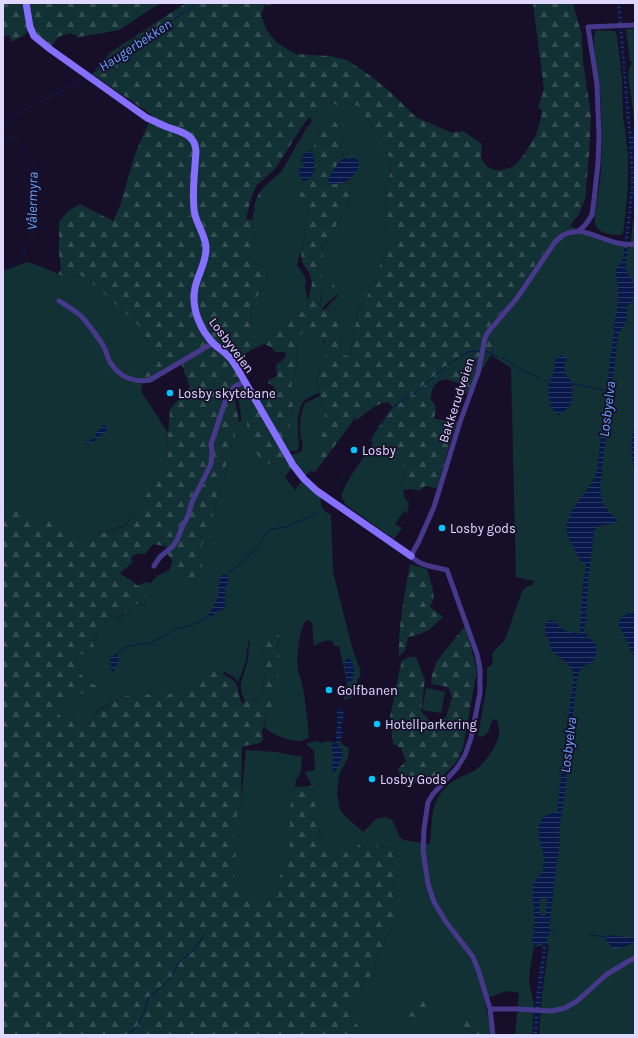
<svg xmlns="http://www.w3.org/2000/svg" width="638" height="1038" font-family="Karla,sans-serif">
<defs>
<pattern id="forest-firs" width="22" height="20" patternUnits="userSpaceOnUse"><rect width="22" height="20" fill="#123134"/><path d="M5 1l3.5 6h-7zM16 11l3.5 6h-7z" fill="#344e52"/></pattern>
<pattern id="water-rules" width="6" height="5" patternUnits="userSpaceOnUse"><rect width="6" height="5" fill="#08184a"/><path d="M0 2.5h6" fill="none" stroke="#2c3965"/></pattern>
</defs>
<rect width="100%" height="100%" fill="#170f2a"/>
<!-- green -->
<path fill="#123134" d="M626 29H635V126L628 74 629 69 632 62 630 60Z
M597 30 615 31 617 36 622 79 623 116 628 152V187L624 228 622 235C613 235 598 234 595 224 594 218 595 212 596 206 598 194 600 181 601 169 602 140 602 110 599 80 597 64 592 48 595 32Z
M323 99 329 100 336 106 340 101 349 103 360 107 366 119 377 133 379 142 383 149 391 159 389 162C394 174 387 174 387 184 386 199 386 214 387 230L397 234 387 255 381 258 379 274 357 314 351 353 348 356 341 354 340 344 341 339 339 319 341 308 338 307C332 312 332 312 325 309L338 296V294L325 305 322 310C317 301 324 294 322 285L324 283 326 282 328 284 329 288 334 289 322 276 318 266 322 259 323 256 322 252 323 246 329 239 331 234 338 224 347 205 349 198 350 181 348 157 344 158V156L342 154V149L340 144C346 137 341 133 338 126 336 123 335 120 334 116H332C319 127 316 131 314 148L308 152 301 161 304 162 305 164 302 168 301 177 303 181 301 185 300 199C311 210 309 213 303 226L306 234 298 261 297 265 304 275 306 281 305 288 308 300 306 309 291 317 287 325 276 327 271 334 259 338 252 335 251 308 267 279 268 272 260 265 255 264 253 259 251 252 254 229 253 220V215L255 210 262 203 267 188 266 185 278 175 283 169 307 127 312 122 310 117 317 110 318 102Z
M635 219V1035H539L542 995 549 944 534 947 530 969 529 983 534 1005 532 1035H515L519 993 507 991 484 999 488 1016 491 1035H484L485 1034 475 1020 465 1017 461 1027 475 1033 476 1034 475 1035H360L357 1030 358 1025 356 1023 351 1022 350 1016 354 1008V1003L358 1000V994L362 990 363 984 374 969 378 955 384 948 386 936 392 928 396 901 394 889 399 863 394 848 379 847 362 838 355 852H343L332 850 323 843 320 835 318 822 315 814V790L312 786 305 772 315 770 314 751 306 744 315 741 321 743 328 741 335 743 339 740 343 745 349 748 348 757 339 775 337 793 340 810 345 816 363 832 376 819 385 817 392 820 400 837 403 840 430 844C433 823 429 807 444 789 450 781 461 777 470 773 483 767 496 748 499 735 500 730 498 724 497 720L493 719 488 732 482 737 478 736 487 684V668L493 664 492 654 495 650 505 640 522 591 528 586 533 585 534 581 516 577 511 368 491 355 493 347 491 343 494 335 491 325 512 299 550 244 570 226 630 248 633 221Z
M27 262 40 266 69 279 79 275 88 279 138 325 158 356 145 372 141 391 168 433 166 459 138 511 125 525 90 537 82 543 52 521 40 519H26L19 505 3 507V271Z
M308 330 323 340 326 350V364L319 372 316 383 319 393C314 395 307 398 303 402 298 408 297 426 298 433 298 439 300 444 298 449L296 451H289L283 442 286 439H288V431L292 418 293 403 291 393 292 381 297 368 296 357 298 354 297 344 300 339 299 336 305 331Z
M243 384 259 409 270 464 276 463 281 469 285 477 295 490 300 483 302 482 321 497C320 505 322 512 331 514L333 572 352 647 361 672 351 698 344 700 347 683 339 646H335L332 641C324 640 321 642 314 646L312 623 309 620 305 621C299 634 296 656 298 670 300 678 303 686 304 694 306 709 308 723 309 737 306 739 303 741 300 741 289 741 272 735 264 727 270 707 276 685 280 664 281 660 278 657 278 652 277 647 278 642 280 637L266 640 267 642 261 651 265 654C266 669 264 684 260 699L255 700 248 698 245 700C236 686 244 677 247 663 249 656 248 649 250 641L249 640 247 649 246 661 238 682 234 677 225 672 222 674 213 671 198 675 189 684 163 697H157L144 693H135L121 698 98 710 91 722 87 723 63 719 57 712V707L66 699 71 693 97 692 96 685C86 683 86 677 78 672L79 667 76 657 77 655C90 652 91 647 97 637 98 635 97 632 98 631 99 628 106 621 109 620 111 619 114 620 115 619 119 618 127 613 129 611 133 608 134 604 139 603L143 606 145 604C144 597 147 589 154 586L151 582 157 576 169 570 171 573 185 568 187 569V572L183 576 202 563 200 560C198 553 199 545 206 541L210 542 212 538 211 533V522L214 511 224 479 228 451 235 440 236 423 241 421V416L237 390 239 386Z
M320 396 325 411 324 423 322 433V443L315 450 316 456 321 459H325L315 472 310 471 304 477 291 455C295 453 300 454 302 450 304 445 300 436 300 431 300 422 301 411 305 403Z
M378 441H382L406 452 402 469 404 497 409 504 407 513 404 511 395 524 402 528 394 539 346 505 341 495 349 479 373 443Z
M426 688 445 692 441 713 422 710Z
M246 750 276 752 302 757 301 772 296 780 295 787 292 794 291 854 278 883 280 895 272 901H240L233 876 232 829 241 802Z"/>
<!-- forest -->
<path fill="url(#forest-firs)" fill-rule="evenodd" d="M3 3H160L119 30 79 37 70 33 58 37 52 46 38 36 33 28 23 36 12 42 9 35 3 37Z
M186 3H277L275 4 265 5 261 15 266 29 276 42 295 54 329 56 347 60 372 77 389 91 416 117 452 133 463 131 482 144 481 158 487 167 498 171 513 167 523 156 536 135 541 118 542 110 538 108 544 89 533 3H573L582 36 583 62 591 116 589 155 585 199 579 214 570 226 550 244 512 299 491 324 496 332 494 335 491 343 493 347 491 355 467 394 464 393 458 383 446 379 439 381 433 387 430 399C438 406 436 409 434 418L441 420 451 422 454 418 456 419 457 424 453 432 437 488 425 486C417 493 420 490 411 489 408 489 406 489 404 490L402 469 406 452 382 441H378L373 443 371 441 374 433 392 407 389 403C377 401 367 413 357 420L355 418 325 459H321L316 457 315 450 322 443V433L324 423 325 411 316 383 319 372 326 364V350L324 340 320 341 318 337 312 334 308 330 305 331 299 336 300 339 297 344 298 355 296 357 297 368 292 381 291 393 293 403 292 418 288 431V434L290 438 286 439 283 442 257 398 273 396V392L275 390 274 386 268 383 269 380 277 376 276 365 283 360 287 354 282 351 276 353 271 347 264 344 253 349 230 363 241 381 232 387 239 421 236 423 235 440 234 443 232 444 228 451 224 479 214 511 211 522 212 541 210 542 206 541C199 545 198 553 200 560 208 569 193 578 186 582L182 578 187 572 186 569 185 568 179 570 174 576 171 573 169 570C173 562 174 560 167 554L169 551 167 547 153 544 145 554H136L131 558 132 563 120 573 123 576 131 580 138 586C145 582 148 580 155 586 146 589 145 598 144 606L139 603 136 604 129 611 115 619 110 620 105 622 98 630 97 637 94 640 93 644 94 647 82 654 77 655 76 657 79 667 78 672C86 677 86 683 96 685L102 681 105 682 106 685C98 695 83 694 71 693L66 699 57 707C57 712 60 718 66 719L68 715C76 713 82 717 87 723L91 722 98 711 121 698 135 693H144L157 697H163L189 684 198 675 205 671H213L222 674 232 679 237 685 240 699 242 703 245 702V700L248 698 255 700 260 699C264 684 266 669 265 654L258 648 260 645 267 642 266 640 262 639 261 636C267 628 273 632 280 637L277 645 278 653 281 662 278 674V678L275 687 272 706 269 710 262 731 263 739 260 743 244 746 242 748 241 801 233 829 236 858 234 877 240 900 272 901 279 895 277 883 290 854V810L292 794 295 787 312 786C315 790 318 797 316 803 316 805 315 807 315 809 314 815 318 819 319 824 319 828 319 833 320 836 325 851 341 852 354 852L362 838 379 847 394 848 399 863 394 889 397 907 392 928 386 936 384 948 378 955 374 969 368 980 365 981 363 984 362 990 358 994V1000L354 1003V1008L350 1016 351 1022 356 1023 358 1025 357 1030 360 1035H3V507L19 505 26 518 53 520 81 542 89 537 125 526 138 511 166 459 170 409 190 387 181 363 144 381 145 372 158 356 138 325 88 279 79 275 69 279 58 274 61 268 59 253V222L69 210 80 204 113 221 120 206 135 154 152 115 92 74 111 52ZM323 99 329 100 337 106 340 101 349 103 360 107 366 119 377 133 379 142 383 149 391 159 389 162 391 167V172L387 181 386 214 387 230 396 235 387 255 381 258 379 274 357 314 351 353 348 356 341 354 340 344 341 339 339 319 341 308 338 307C333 311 331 312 325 309L323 311C315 304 324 294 322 285L324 283 327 282 328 284 329 288 331 290 336 289 331 280 325 279 322 276 318 266C320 264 322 261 323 258 323 254 321 250 323 246 324 243 327 241 329 239 339 220 354 201 349 179 351 177 353 176 355 175 365 165 357 155 344 158L342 154V149L340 144C346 137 341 133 338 126 336 123 335 120 334 116H332C319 127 316 131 314 148L310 151C315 157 315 165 314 173L307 180 303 181 299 192 300 199C304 203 309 209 308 215L303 218V226L306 234 301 252 302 262 310 274 312 284 306 309 291 317 287 325 275 327 271 334 259 338 252 335 251 308 267 279 268 272 260 265 255 264 253 259 251 252 254 229 253 220 246 219 251 199 256 186 275 169 305 122 317 110 319 107 318 102Z
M266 185 268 192 262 203 255 210 254 207C256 198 259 192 266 185Z
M259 409 292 467 285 477 281 469 276 463 270 464 263 462 256 453 247 426V415Z
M410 564 427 569 432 586 434 598 430 607 443 617C432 628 424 635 408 637L405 651 399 656C398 625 405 594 410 564Z
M465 626 477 670 463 748 457 761 435 785H426L401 779 398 769 406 761 401 748 393 744 390 717 399 672 402 661 409 657H416L425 680 421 711 434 726 446 717 452 697 448 687 431 684 432 675 437 661Z
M426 994 430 1001 428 1007 420 1008V1011L415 1017 408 1016 406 1012 407 1002 416 997Z
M465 1017 475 1020 485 1034 484 1035H475L476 1034 475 1033 461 1027 460 1023 461 1019Z"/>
<!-- water -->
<path fill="url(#water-rules)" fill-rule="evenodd" d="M617 3H620L631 131C636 140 636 143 632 152L633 155 634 184 626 263 627 271 632 280 634 286V293L632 302 627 307V320L618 335 600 488C601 497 602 505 609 512 612 516 616 517 617 522L615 523 599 526 596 528 594 534 588 581 586 624 584 627V631L588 637 594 642 596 644 597 653 594 659 592 662 582 667 578 674 577 682 568 753 566 785 559 833 560 839 549 926 550 930 547 941 537 1035H533L535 1005 542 953 543 943 542 942 535 946 533 945 532 943 535 922 533 901V886L537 878 543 872C543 868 544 864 544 860 543 848 533 827 543 818 546 814 552 814 557 812L565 741 574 677C572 662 560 660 552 650 550 646 549 642 548 638L546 637C545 632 543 615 554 621 558 623 560 628 564 630 568 632 575 633 580 634V632L583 582 586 565 580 560 568 537 566 527 568 520 573 508 592 483 596 475 597 470 615 321C617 311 619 300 618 289 618 283 615 275 616 270 617 266 621 263 623 259L631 181 629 143ZM541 898 547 899 546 914 544 916 540 914 539 901Z
M310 151C315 157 315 165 314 173L307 180 303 181 299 173V168H302L305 164 304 162 301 161 304 154Z
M348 157C368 158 357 175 346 181 342 184 335 184 330 184L328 182V178C336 171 335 160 348 157Z
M561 355 567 358C561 372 565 373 573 384 571 401 575 405 559 415 547 409 547 389 551 377 552 376 554 373 554 372 556 363 552 360 561 355Z
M103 425 107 426C107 433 104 432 100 436 94 441 93 445 83 444L93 439 96 435V433Z
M635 426V477C632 461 629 442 635 426Z
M223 574 228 576C230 583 226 584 225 591 225 596 227 606 222 610 221 610 220 610 219 610 216 612 213 616 209 618L208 617V616C211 610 215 605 217 599 221 591 216 581 223 574Z
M635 610V660L625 637 619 625V621L623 616Z
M115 654 118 655 119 659 113 672 112 671 110 663 111 657Z
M347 657 351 660C356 669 355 677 349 685L348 684C346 677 343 664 347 657Z
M339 708H342C345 712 344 718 342 723 342 724 341 725 341 726 341 729 343 732 343 736L339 740 338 744 342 750 343 754 335 773 333 772C331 767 333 763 333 757 333 754 332 750 331 746 339 741 335 739 336 731 337 728 337 728 337 725 338 718 335 714 339 708Z
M608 935 635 938V943L619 948H613L607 942 606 937Z"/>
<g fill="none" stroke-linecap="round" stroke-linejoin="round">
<!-- stream -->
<path stroke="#08184a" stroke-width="1" d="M91 74 199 3
M3 125 12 117 78 82 84 78
M3 144 14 137 36 168 33 233 20 261 3 270
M485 351 499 357
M502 358 522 370 540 378
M545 380 550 383
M573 384 608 391
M337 485 394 406 416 392 445 367 468 352 480 351
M227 575 231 570 238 566 252 553 261 542 268 531 272 529 287 527 317 513
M116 655 119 652 128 646 150 643 178 628 190 626 208 617
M550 930 555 931
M590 935 606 937
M127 1035 137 1027 143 1014 149 997 163 986 172 976 179 962 194 950 204 935"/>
<!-- minor -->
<path stroke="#46388b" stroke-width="5" d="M579 231C597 234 616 247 635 244
M59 301C67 306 76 311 82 317 89 325 97 336 103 345 106 350 107 357 110 362 119 377 134 383 150 380L213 343
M154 566 160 557 173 546 177 540 183 525 188 516 192 502 211 464 212 452 211 444 226 399 234 387 245 381
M490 1009H516L552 1011 565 1008 577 1001 606 975 627 962 635 958
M493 1035 490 1009 479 972 473 957 446 922 434 902 428 884 423 850 424 829 428 802 433 794 457 768 465 755 471 738 480 693V669L477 654 447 570C435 567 420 566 411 556L419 541 434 507 460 422 478 373 485 338 488 332 517 298 555 242 563 235 568 233 579 231 586 224 592 215 594 200 598 163 599 137 598 110 597 84 588 27 635 25"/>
<!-- secondary -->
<path stroke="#856fff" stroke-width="7" d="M26 3 30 27 34 36 50 49 147 118C154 121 160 124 167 127 181 132 195 134 196 151 195 170 192 190 194 209 195 223 205 233 206 247 207 261 198 274 195 288 191 308 200 330 214 344 218 348 224 351 228 356 232 359 234 364 237 368L293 465 304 479 317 491 411 556"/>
</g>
<!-- markers -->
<g fill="#04c6ff" stroke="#170f2a" stroke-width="1.5">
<circle cx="170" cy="393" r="4"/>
<circle cx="354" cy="450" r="4"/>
<circle cx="442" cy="528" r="4"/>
<circle cx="329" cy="690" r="4"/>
<circle cx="377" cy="724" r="4"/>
<circle cx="372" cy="779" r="4"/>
</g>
<g text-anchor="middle" stroke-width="3.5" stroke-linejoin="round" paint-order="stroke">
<!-- street labels -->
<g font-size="13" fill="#e1d8ff" stroke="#170f2a">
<text transform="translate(232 345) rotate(53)" y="5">Losbyveien</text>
<text transform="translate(456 400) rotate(-72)" y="5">Bakkerudveien</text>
</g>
<!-- poi labels -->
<g font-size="13" fill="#e1d8ff" stroke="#170f2a" text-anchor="start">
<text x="178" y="398">Losby skytebane</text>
<text x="362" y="455">Losby</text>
<text x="450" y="533">Losby gods</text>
<text x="337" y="695">Golfbanen</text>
<text x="385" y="729">Hotellparkering</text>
<text x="380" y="784">Losby Gods</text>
</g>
<!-- water labels -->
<g font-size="14" font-style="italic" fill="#66a5ff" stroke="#170f2a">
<text transform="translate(135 45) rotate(-33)" y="5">Haugerbekken</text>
<text transform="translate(32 201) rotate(-89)" y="5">Vålermyra</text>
<text transform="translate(607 409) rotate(-83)" y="5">Losbyelva</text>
<text transform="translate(568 745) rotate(-83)" y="5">Losbyelva</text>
</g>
</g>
<!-- border -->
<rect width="638" height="1038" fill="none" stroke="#e1d8ff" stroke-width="8"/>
</svg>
